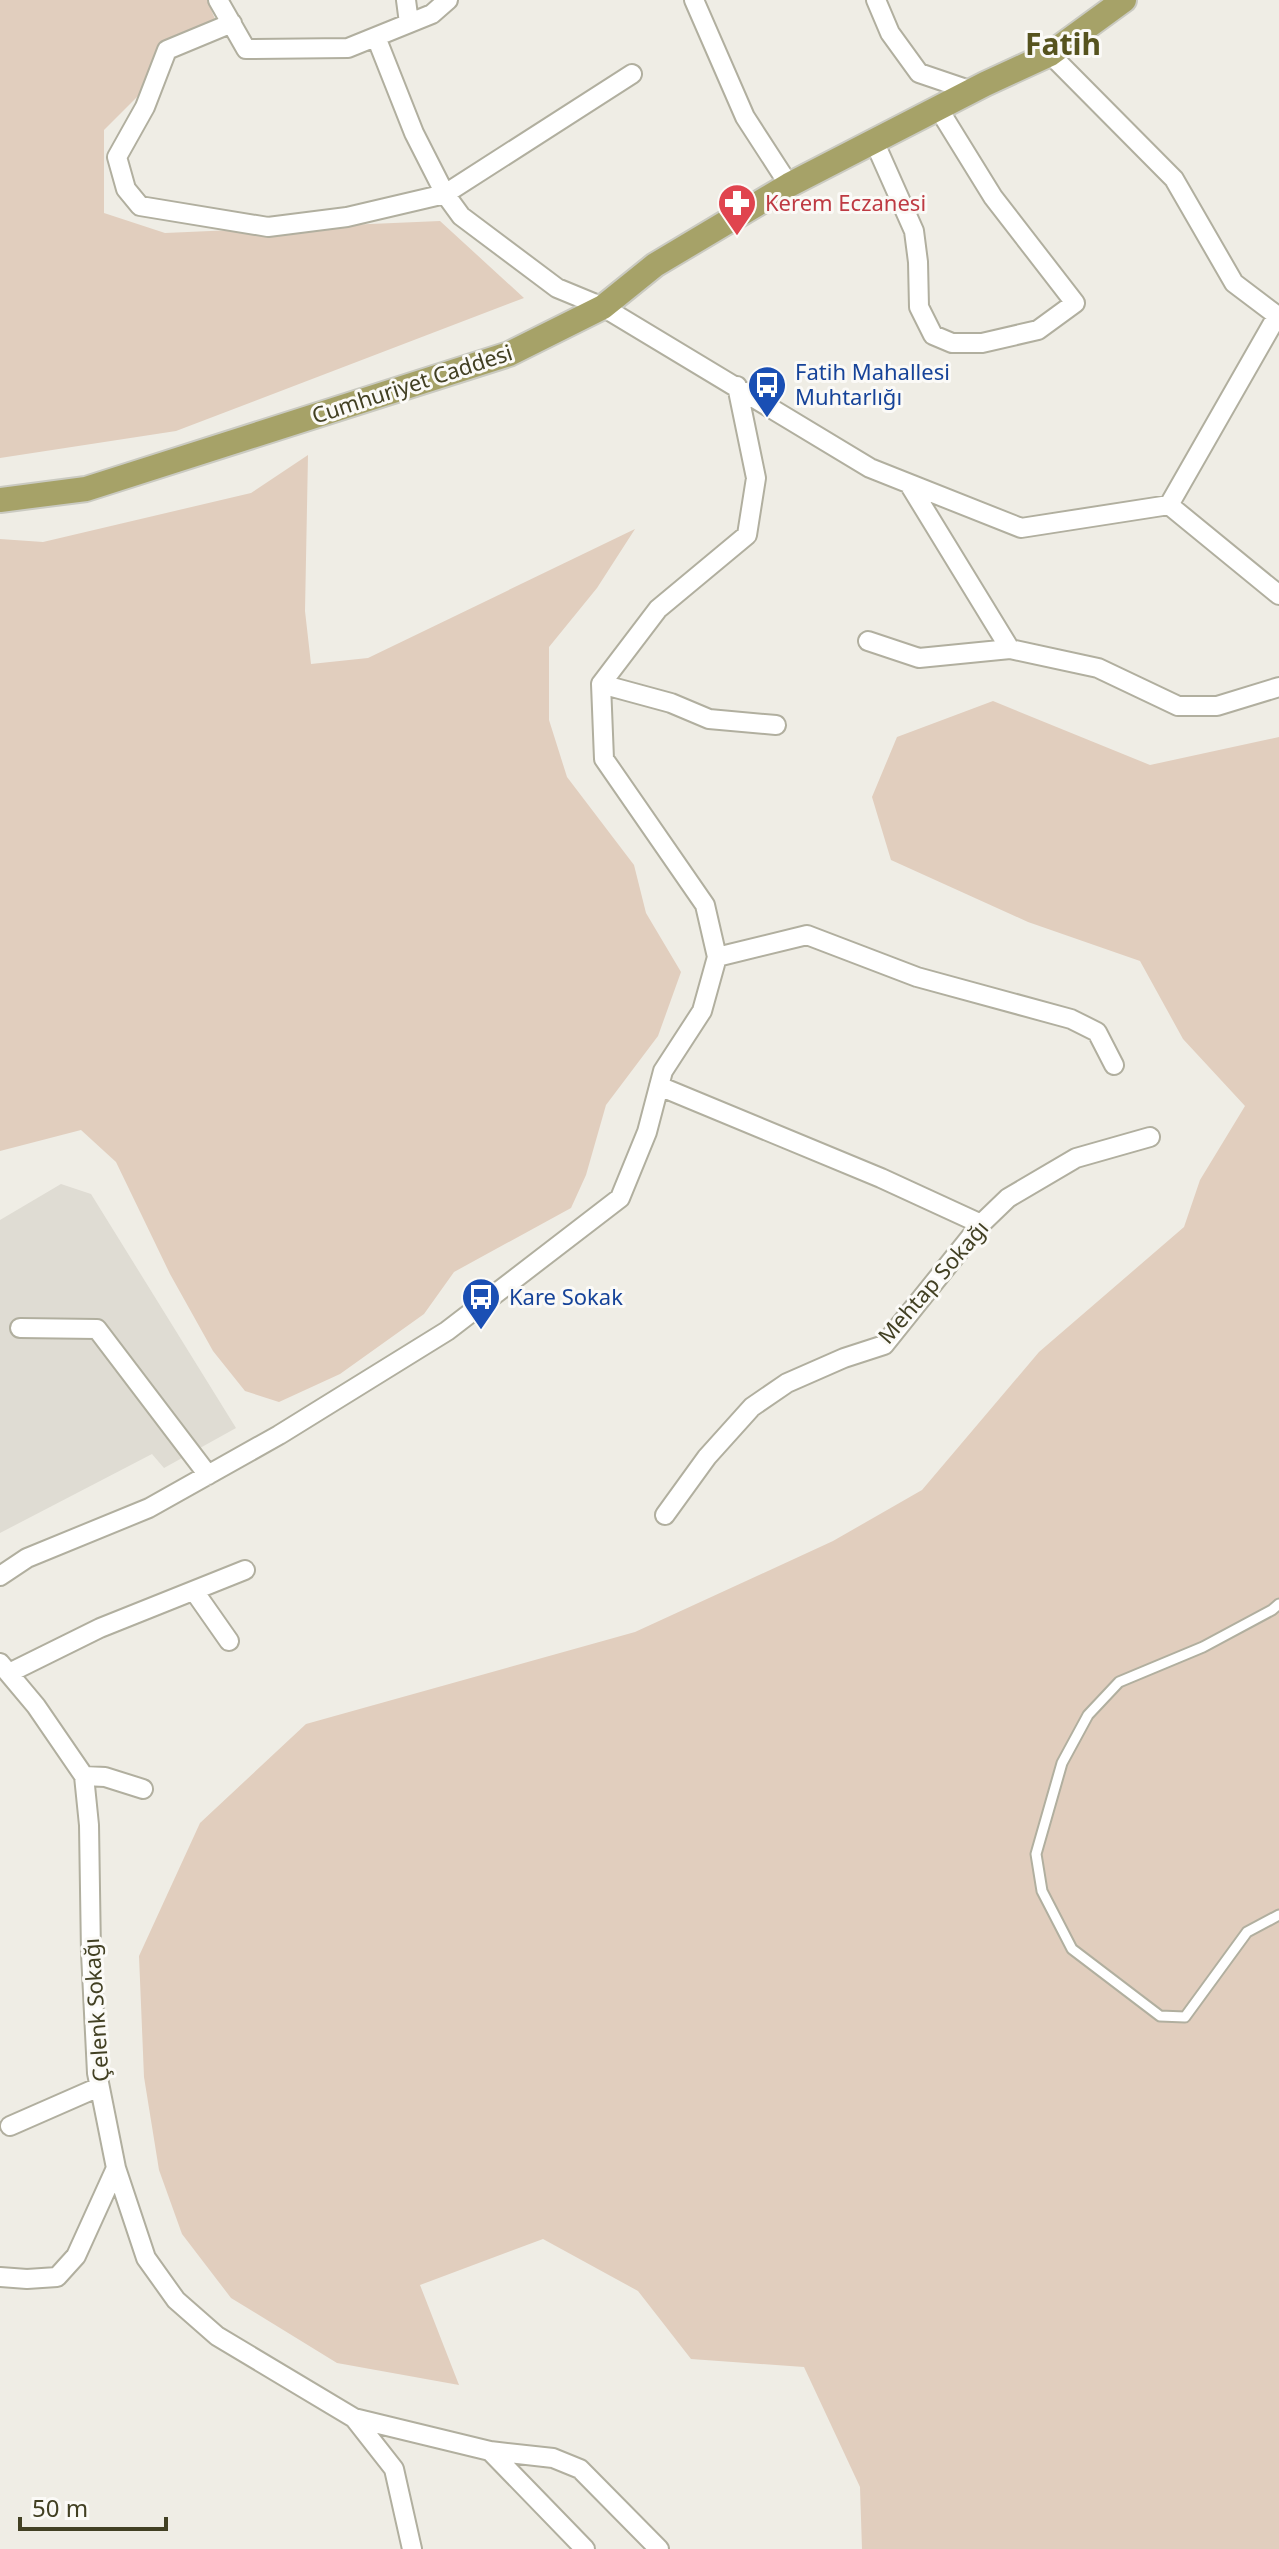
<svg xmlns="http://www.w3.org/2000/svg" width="1279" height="2549" font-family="'Noto Sans',sans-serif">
<rect width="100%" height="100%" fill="#efede5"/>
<!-- built -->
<path fill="#dfdcd3" d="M61 1184 91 1194 236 1428 164 1468 152 1454 0 1533V1220Z"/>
<!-- green -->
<path fill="#e1cebe" d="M0 0H207L215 19 104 130V213L165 233 440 221 524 298 176 431 0 458Z
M308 455 305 611 311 664 368 658 635 529 597 588 549 647V720L567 777 634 865 646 913 681 972 658 1036 606 1105 586 1175 571 1208 454 1272 424 1314 340 1374 279 1402 245 1391 213 1351 170 1274 116 1162 81 1130 0 1151V539L43 542 251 493Z
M993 701 1150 765 1279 737V2549H862L860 2487 804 2367 691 2359 638 2291 543 2239 420 2285 459 2385 337 2363 231 2298 182 2234 159 2170 144 2077 139 1956 200 1823 306 1724 635 1632 833 1541 922 1490 1039 1352 1184 1227 1200 1180 1245 1106 1183 1039 1140 961 1028 922 891 860 872 797 897 737Z"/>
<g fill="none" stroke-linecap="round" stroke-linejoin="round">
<defs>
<path id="lane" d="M1279 1604 1272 1610 1203 1647 1119 1682 1088 1715 1062 1763 1036 1854 1042 1891 1072 1949 1160 2016 1185 2017 1247 1932 1279 1915"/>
<path id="street" d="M218 0 246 49 348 48 432 14 448 0
M406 0 409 23
M694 0 745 117 789 185
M876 0 890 33 919 73 972 91
M232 23 167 50 145 107 117 157 126 189 140 206 268 227 347 217 445 194 632 74
M376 37 414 133 445 194 461 216 557 288 603 307 870 468 1021 528 1169 505 1279 595
M1050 54 1174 179 1234 283 1279 317
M874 141 914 231 918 262 919 307 933 335 952 343H982L1038 330 1075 303 993 197 938 108
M909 484 1010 649
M1169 505 1277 316
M868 641 919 658 1010 649 1098 668 1178 706H1217L1279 687
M601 684 671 703 709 719 776 725
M717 957 807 935 917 977 1071 1019 1097 1032 1114 1065
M659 1086 881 1178 981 1224
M20 1328 97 1329 208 1475
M665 1515 707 1457 752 1407 787 1383 844 1358 884 1345 981 1224 1008 1198 1076 1158 1150 1137
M0 1576 27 1558 149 1508 279 1435 447 1331 620 1198 647 1132 663 1071 702 1011 717 957 705 905 604 759 601 684 658 609 747 535 756 478 737 386
M194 1591 229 1641
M0 1663 36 1706 84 1776 89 1825 91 1953 97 2073 116 2168 146 2258 176 2300 217 2336 354 2418 394 2469 412 2549
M9 1673 100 1628 245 1570
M84 1776 105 1777 143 1789
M10 2126 99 2087
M0 2277 27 2279 57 2277 76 2256 116 2168
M354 2418 490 2451 585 2549
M490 2451 553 2458 580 2469 659 2549"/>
<path id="primary" d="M0 500 86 489 509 354 603 307 655 265 789 185 985 84 1050 54 1124 0"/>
</defs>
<!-- lane casing -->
<use href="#lane" stroke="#b1af9f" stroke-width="13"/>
<!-- street casing -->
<use href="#street" stroke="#b1af9f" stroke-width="22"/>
<!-- primary casing -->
<use href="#primary" stroke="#cacac1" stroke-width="28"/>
<!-- lane -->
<use href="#lane" stroke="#fff" stroke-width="9"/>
<!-- street -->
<use href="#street" stroke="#fff" stroke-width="18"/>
<!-- primary -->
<use href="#primary" stroke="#a6a268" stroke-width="24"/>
</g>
<!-- icons -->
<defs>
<symbol id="pharmacy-pin" viewBox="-11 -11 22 30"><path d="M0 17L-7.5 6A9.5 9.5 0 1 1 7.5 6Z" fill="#e0444e" stroke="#fbfaf7"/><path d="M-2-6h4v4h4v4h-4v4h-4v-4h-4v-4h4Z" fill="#fff"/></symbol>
<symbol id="bus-pin" viewBox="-11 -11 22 30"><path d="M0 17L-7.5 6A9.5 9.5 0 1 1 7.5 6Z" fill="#1a4fb4" stroke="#fbfaf7"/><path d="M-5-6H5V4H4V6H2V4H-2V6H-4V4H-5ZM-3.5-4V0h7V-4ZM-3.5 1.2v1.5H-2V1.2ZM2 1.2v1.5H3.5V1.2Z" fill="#fff"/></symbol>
</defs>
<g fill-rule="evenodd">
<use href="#pharmacy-pin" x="715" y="181" width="44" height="60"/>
<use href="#bus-pin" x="745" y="363" width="44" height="60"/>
<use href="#bus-pin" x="459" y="1275" width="44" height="60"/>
</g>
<g text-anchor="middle" stroke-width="6" stroke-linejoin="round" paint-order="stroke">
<!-- health labels -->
<g font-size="22" fill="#be3a42" stroke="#fbfaf7" text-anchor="start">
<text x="765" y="211">Kerem Eczanesi</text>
</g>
<!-- transit labels -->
<g font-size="22" fill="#164399" stroke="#fbfaf7" text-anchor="start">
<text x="795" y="380">Fatih Mahallesi<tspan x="795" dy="25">Muhtarlığı</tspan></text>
<text x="509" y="1305">Kare Sokak</text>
</g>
<!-- street labels -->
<g font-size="22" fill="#424023" stroke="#fbfaf7">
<text transform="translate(412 384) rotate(-18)" y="8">Cumhuriyet Caddesi</text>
<text transform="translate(933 1282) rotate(-49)" y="8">Mehtap Sokağı</text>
<text transform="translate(96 2010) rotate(-94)" y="8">Çelenk Sokağı</text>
</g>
<!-- district labels -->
<g font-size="30" font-weight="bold" fill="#56531e" stroke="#fbfaf7">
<text x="1063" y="55">Fatih</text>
</g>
</g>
<!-- scale -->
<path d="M20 2517v12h146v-12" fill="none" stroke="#424023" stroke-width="4"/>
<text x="32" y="2517" font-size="24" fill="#424023" stroke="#fbfaf7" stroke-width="6" paint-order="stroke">50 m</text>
</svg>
